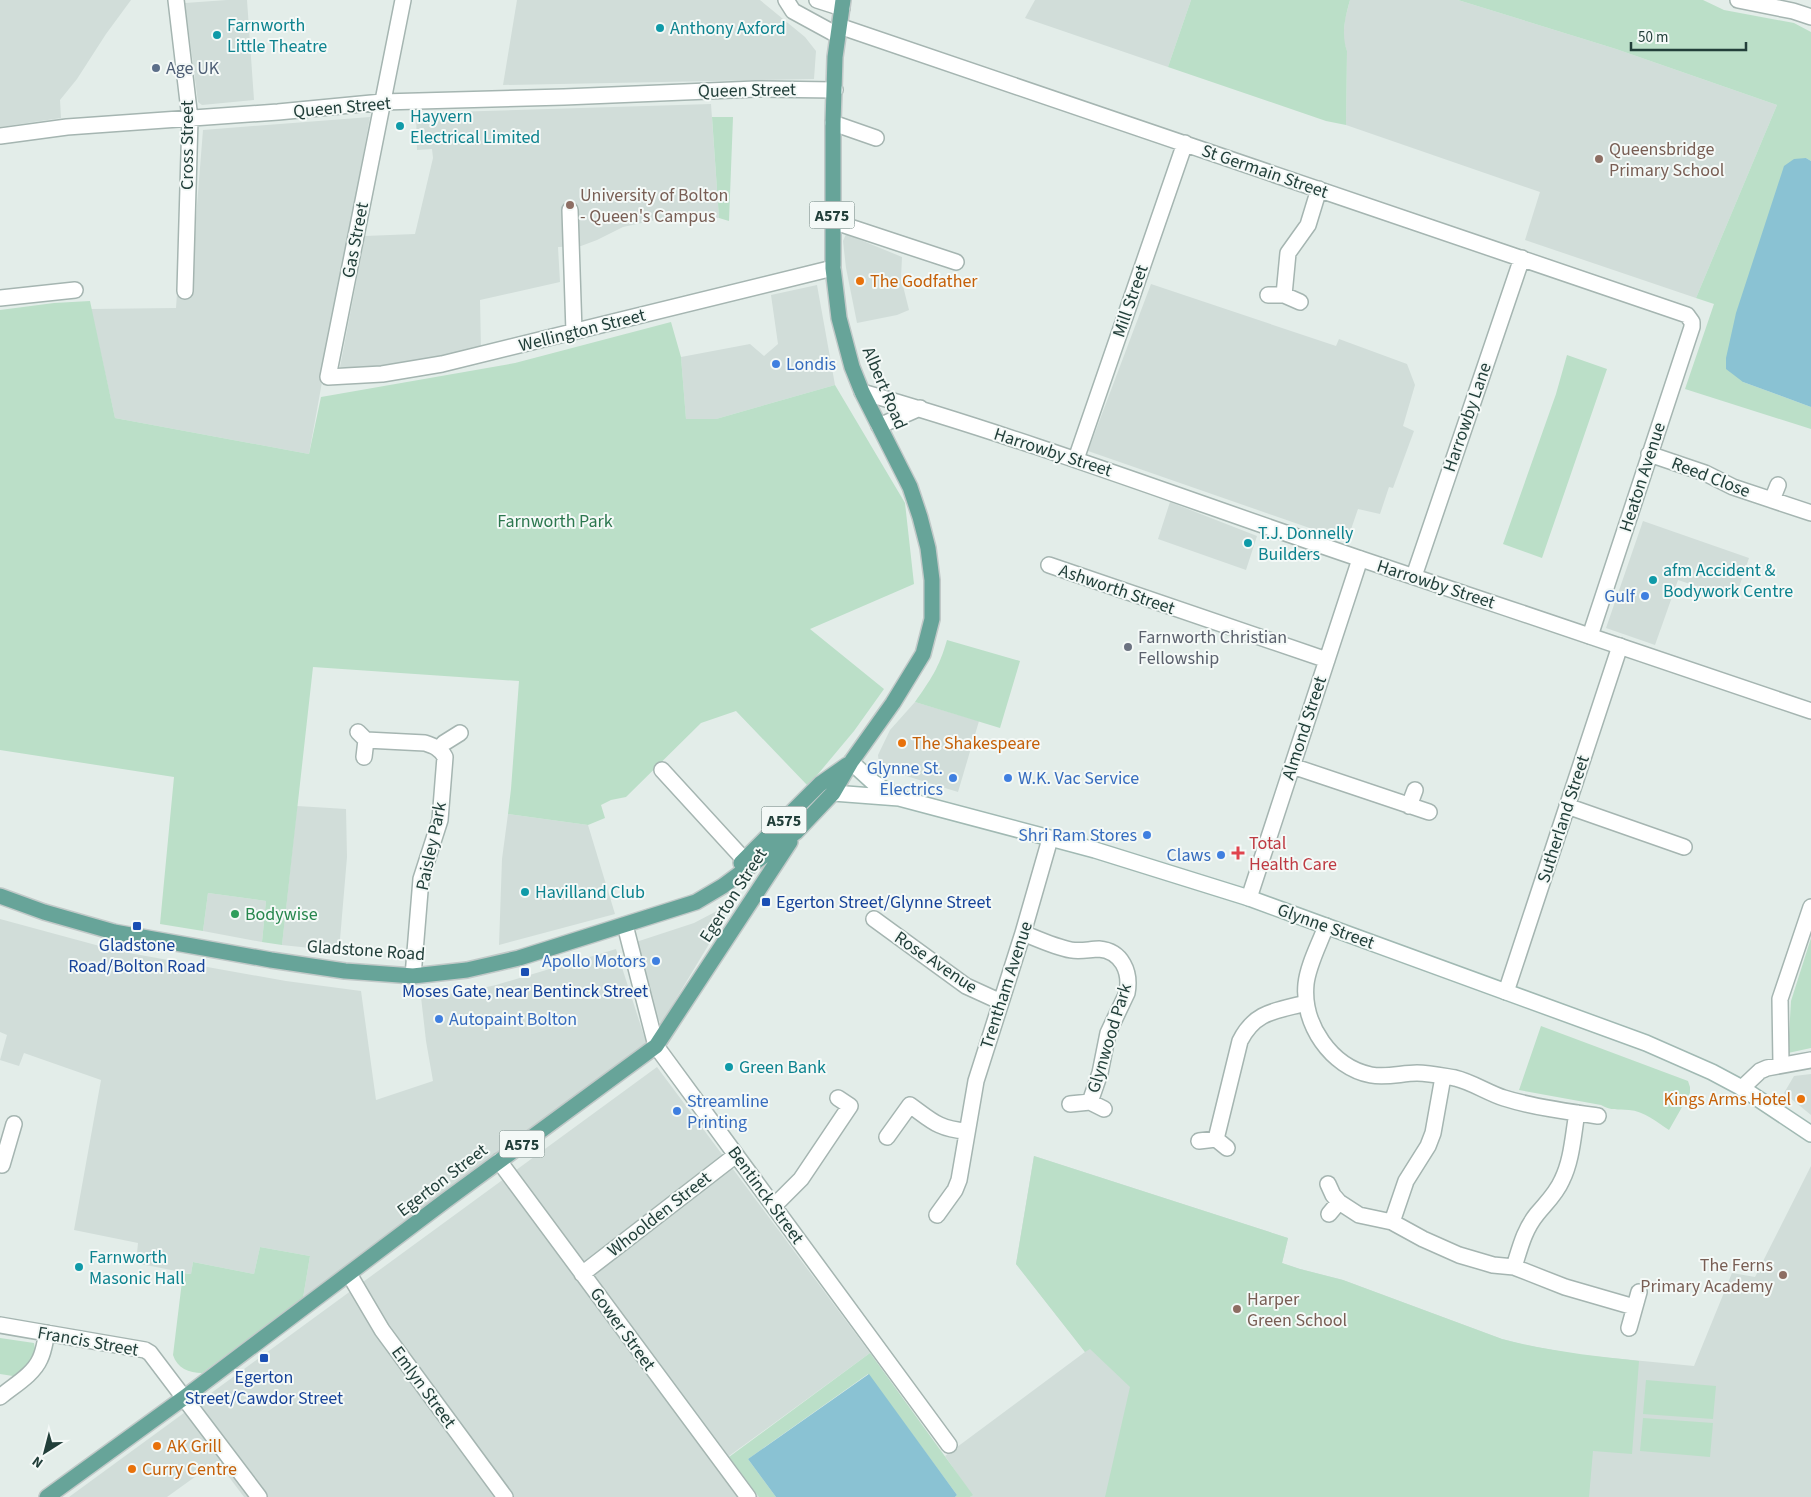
<svg xmlns="http://www.w3.org/2000/svg" width="1811" height="1497" font-family="'Source Sans 3',sans-serif">
<rect width="100%" height="100%" fill="#e3ede9"/>
<!-- built -->
<path fill="#d1ddd9" d="M0 0H131L106 34 77 79 60 100 61 118 0 127Z
M227 0H247L254 100 202 105 198 102 185 3Z
M517 0H760L805 37 816 51 814 79 503 85Z
M1035 0H1191L1168 67 1025 18Z
M1350 0H1458L1616 49 1777 105 1696 298 1525 240 1540 192 1346 125 1347 51 1343 40 1345 19Z
M711 104 719 218 660 219 623 227 597 240 581 246 558 247 560 282 480 300 481 350 382 367H340L365 236 415 234 433 158 432 149 417 150 416 113Z
M370 117 309 454 115 418 91 309 176 308 177 293 190 294 203 130Z
M846 234 902 257 901 278 909 310 897 315 857 323 846 268 843 241Z
M1151 284 1336 346 1339 339 1407 364 1415 385 1403 426 1414 431 1393 488 1389 487 1380 514 1358 509 1347 541 1088 451Z
M817 285 835 385 716 419H686L681 357 750 344 764 356 778 344 771 295Z
M1170 502 1257 536 1246 570 1158 539Z
M1643 521 1749 558 1735 599 1678 580 1655 645 1606 628Z
M915 702 979 721 958 792 887 770 879 764 878 755 890 730Z
M297 806 346 809 347 857 339 951 282 945Z
M508 814 588 825 615 914 499 945 502 859Z
M208 893 266 901 262 942 203 931Z
M729 902 733 904 661 1024 654 1011 633 943 694 923 715 912Z
M0 919 118 951 286 981 361 991 376 1100 433 1081 426 1041 421 997 464 992 496 985 616 949 647 1045 303 1298 310 1256 260 1247 254 1274 193 1262 191 1274 136 1263 138 1243 74 1230 101 1080 24 1053 19 1066 0 1060 7 1035 0 1032Z
M657 1067 870 1353 729 1456 759 1497H244L217 1461 167 1497H69Z
M1811 1074V1115L1784 1093 1794 1076Z
M1034 1156 1288 1238 1282 1263 1300 1269 1343 1280 1502 1339 1525 1345 1581 1355 1694 1366 1732 1273 1755 1277 1811 1166V1497H970L972 1495 945 1456 1085 1352 1016 1264Z"/>
<!-- green -->
<path fill="#bbdfc8" d="M1191 0H1350C1345 18 1341 34 1347 51L1346 125 1326 121 1168 67Z
M1458 0H1703L1724 10 1794 23 1811 32V161L1806 158 1743 382 1811 407V429L1685 389 1714 304 1696 298 1777 105 1616 49Z
M712 117H733L729 221 719 218Z
M90 301 115 418 309 454 321 397 515 363 671 322 681 357 686 419H716L835 385 905 503 914 584 810 629 884 689 854 731 808 786 736 711 701 723 626 797 611 800 601 805 605 818 588 825 508 814 511 789 519 681 313 667 282 945 262 942 266 901 208 893 203 931 160 924 174 777 0 750V310L54 303Z
M1567 355 1607 369 1542 558 1503 544 1556 394Z
M947 640 1020 661 1000 728 915 702C931 679 939 668 947 640Z
M1811 938V1048L1788 1053 1791 1001Z
M1541 1026 1688 1081 1690 1087V1093L1669 1130C1657 1122 1644 1111 1629 1110 1617 1109 1612 1111 1601 1105L1519 1090Z
M1034 1156 1288 1238 1282 1263 1300 1269 1343 1280 1502 1339C1547 1351 1593 1356 1639 1361L1632 1454 1593 1451 1589 1497H1105L1130 1387 1090 1349 1085 1352 1016 1264Z
M260 1247 310 1256 303 1298 202 1373C189 1373 177 1368 173 1355L183 1273 191 1274 193 1262 254 1274Z
M0 1338 34 1343 36 1355 32 1361 13 1376 0 1374Z
M870 1353 973 1495 970 1497H955L957 1495 868 1374 748 1459 776 1497H759L729 1457Z
M1646 1380 1716 1386 1713 1419 1643 1414Z
M1643 1418 1713 1423 1710 1457 1640 1451Z"/>
<!-- water -->
<path fill="#8ac2d3" d="M1806 158 1811 161V407L1743 382 1726 369V358L1736 313 1784 166 1794 159Z
M869 1374 957 1495 955 1497H776L748 1459Z"/>
<g fill="none" stroke-linecap="round" stroke-linejoin="round">
<defs>
<path id="minor" d="M176 0 190 119 185 291
M403 0 328 377 382 374 442 364 833 268
M1738 0 1793 11 1811 17
M839 26 1687 315 1692 322V327L1590 636
M833 123 876 138
M0 136 67 127 278 112 382 102 564 97 756 89 835 90
M570 210 574 332
M832 221 956 262
M1268 295H1284L1300 302
M1284 295 1288 253 1308 225 1319 189
M0 298 75 290
M1649 454 1705 473 1733 487 1811 513
M1076 459 1185 143
M1772 500 1778 485
M1049 565 1327 660
M1414 576 1522 258
M358 732 366 740 364 757
M366 740 425 743C434 746 440 748 445 757L440 820 421 879 413 976
M439 749 444 743 460 733
M1292 766 1429 812
M662 770 750 866
M1409 806 1415 790
M1567 806 1684 847
M1249 898 1360 559
M874 919 966 986 1001 1002
M625 925 656 1046 949 1445
M1326 926C1319 945 1308 965 1306 984 1302 1024 1331 1067 1371 1075 1387 1078 1402 1073 1417 1073 1429 1073 1443 1076 1455 1078 1472 1082 1488 1093 1504 1098 1532 1107 1569 1112 1598 1116
M1023 933C1038 939 1055 947 1071 950 1081 952 1090 949 1099 949 1122 951 1131 972 1127 993L1108 1033 1100 1073 1090 1102
M1506 992 1620 646
M1781 1064 1780 999 1811 907
M1742 1088 1760 1071 1767 1068 1811 1060
M1070 1104 1090 1102 1104 1109
M887 1137 910 1105C931 1120 938 1129 966 1131
M1216 1139 1240 1041C1255 1011 1276 1011 1306 1003
M1199 1141 1216 1139 1227 1148
M499 1161 748 1497
M2 1165 14 1124
M1328 1184 1333 1195 1339 1202 1359 1215 1392 1222 1423 1239 1459 1255 1493 1265 1514 1267 1565 1287 1634 1307
M774 1206 801 1179 850 1106 838 1098
M1329 1214 1339 1202
M937 1215 955 1190 959 1180 976 1081 1023 933 1050 839
M1392 1222 1406 1181 1428 1146 1433 1133 1443 1077
M1514 1267C1520 1248 1524 1230 1537 1214 1546 1203 1556 1194 1562 1180 1572 1160 1573 1135 1577 1113
M349 1274 382 1330 505 1497
M582 1274 736 1155
M0 1325 145 1350 150 1353 259 1497
M1629 1328 1639 1292
M0 1397C13 1386 33 1375 40 1359 44 1351 45 1341 47 1333"/>
<path id="tertiary" d="M786 0 793 11 837 35
M817 0 842 8
M862 392C1030 440 1193 502 1358 558 1509 609 1660 659 1811 711
M879 426 920 408"/>
<path id="secondary" d="M851 762 874 783 897 797
M833 793 899 798 1095 850 1249 898 1646 1043 1712 1072 1742 1088 1811 1134"/>
<path id="primary" d="M741 863 820 784 847 765
M0 896 44 912 114 932 271 960 345 971 413 976 467 970 519 958 696 902 723 886 796 832 833 793 851 762 893 703 923 654 932 619V580L928 548 920 517 910 487 862 392 852 367 839 318 833 268V123L835 57 843 0
M47 1497 185 1397 445 1201 656 1046 790 842"/>
</defs>
<!-- minor casing -->
<use href="#minor" stroke="#a5b5b1" stroke-width="18"/>
<!-- tertiary casing -->
<use href="#tertiary" stroke="#a5b5b1" stroke-width="18"/>
<!-- secondary casing -->
<use href="#secondary" stroke="#a1b9b3" stroke-width="18"/>
<!-- primary casing -->
<use href="#primary" stroke="#c1c9c8" stroke-width="18"/>
<!-- minor -->
<use href="#minor" stroke="#fff" stroke-width="15"/>
<!-- tertiary -->
<use href="#tertiary" stroke="#fff" stroke-width="15"/>
<!-- secondary -->
<use href="#secondary" stroke="#fff" stroke-width="15"/>
<!-- primary -->
<use href="#primary" stroke="#67a499" stroke-width="15"/>
</g>
<!-- markers -->
<g fill="#0f9aa8" stroke="#f4f9f7" stroke-width="2">
<circle cx="660" cy="28" r="5"/>
<circle cx="217" cy="35" r="5"/>
<circle cx="400" cy="126" r="5"/>
<circle cx="1248" cy="543" r="5"/>
<circle cx="1653" cy="580" r="5"/>
<circle cx="525" cy="892" r="5"/>
<circle cx="729" cy="1067" r="5"/>
<circle cx="79" cy="1267" r="5"/>
</g>
<circle fill="#5c6f8a" stroke="#f4f9f7" stroke-width="2" cx="156" cy="68" r="5"/>
<g fill="#8d6e63" stroke="#f4f9f7" stroke-width="2">
<circle cx="1599" cy="159" r="5"/>
<circle cx="570" cy="205" r="5"/>
<circle cx="1783" cy="1275" r="5"/>
<circle cx="1237" cy="1309" r="5"/>
</g>
<g fill="#e8710a" stroke="#f4f9f7" stroke-width="2">
<circle cx="860" cy="281" r="5"/>
<circle cx="902" cy="743" r="5"/>
<circle cx="1801" cy="1099" r="5"/>
<circle cx="157" cy="1446" r="5"/>
<circle cx="132" cy="1469" r="5"/>
</g>
<g fill="#3f7fe0" stroke="#f4f9f7" stroke-width="2">
<circle cx="776" cy="364" r="5"/>
<circle cx="1645" cy="596" r="5"/>
<circle cx="953" cy="778" r="5"/>
<circle cx="1008" cy="778" r="5"/>
<circle cx="1147" cy="835" r="5"/>
<circle cx="1221" cy="855" r="5"/>
<circle cx="656" cy="961" r="5"/>
<circle cx="439" cy="1019" r="5"/>
<circle cx="677" cy="1111" r="5"/>
</g>
<circle fill="#6b7280" stroke="#f4f9f7" stroke-width="2" cx="1128" cy="647" r="5"/>
<path fill="#e0444e" stroke="#f4f9f7" stroke-width="2" d="M1235.5 845.5h5v5h5v5h-5v5h-5v-5h-5v-5h5z"/>
<g fill="#1a4fb4" stroke="#f4f9f7" stroke-width="2">
<rect x="761" y="897" width="10" height="10" rx="2.5"/>
<rect x="132" y="921" width="10" height="10" rx="2.5"/>
<rect x="520" y="967" width="10" height="10" rx="2.5"/>
<rect x="259" y="1353" width="10" height="10" rx="2.5"/>
</g>
<circle fill="#2e9e5b" stroke="#f4f9f7" stroke-width="2" cx="235" cy="914" r="5"/>
<g text-anchor="middle" stroke-width="4" stroke-linejoin="round" paint-order="stroke">
<!-- shield labels -->
<g fill="#f4f9f7" stroke="#617773" stroke-width="1">
<rect x="809.5" y="201.5" width="45" height="27" rx="4"/>
<rect x="761.5" y="806.5" width="45" height="27" rx="4"/>
<rect x="499.5" y="1130.5" width="45" height="27" rx="4"/>
</g>
<g font-size="16" font-weight="bold" fill="#223f3a">
<text x="832" y="221">A575</text>
<text x="784" y="826">A575</text>
<text x="522" y="1150">A575</text>
</g>
<!-- culture labels -->
<g font-size="18" fill="#0d838f" stroke="#f4f9f7" text-anchor="start">
<text x="227" y="31">Farnworth<tspan x="227" dy="21">Little Theatre</tspan></text>
<text x="670" y="34">Anthony Axford</text>
<text x="410" y="122">Hayvern<tspan x="410" dy="21">Electrical Limited</tspan></text>
<text x="1258" y="539">T.J. Donnelly<tspan x="1258" dy="21">Builders</tspan></text>
<text x="1663" y="576">afm Accident &amp;<tspan x="1663" dy="21">Bodywork Centre</tspan></text>
<text x="535" y="898">Havilland Club</text>
<text x="739" y="1073">Green Bank</text>
<text x="89" y="1263">Farnworth<tspan x="89" dy="21">Masonic Hall</tspan></text>
</g>
<!-- service labels -->
<g font-size="18" fill="#4e5e75" stroke="#f4f9f7" text-anchor="start">
<text x="166" y="74">Age UK</text>
</g>
<!-- street labels -->
<g font-size="18" fill="#223f3a" stroke="#f4f9f7">
<text transform="translate(747 90) rotate(-1)" y="6">Queen Street</text>
<text transform="translate(342 107) rotate(-5)" y="6">Queen Street</text>
<text transform="translate(187 145) rotate(-90)" y="6">Cross Street</text>
<text transform="translate(1265 171) rotate(19)" y="6">St Germain Street</text>
<text transform="translate(355 240) rotate(-79)" y="6">Gas Street</text>
<text transform="translate(1130 301) rotate(-71)" y="6">Mill Street</text>
<text transform="translate(582 330) rotate(-14)" y="6">Wellington Street</text>
<text transform="translate(885 388) rotate(67)" y="6">Albert Road</text>
<text transform="translate(1467 417) rotate(-71)" y="6">Harrowby Lane</text>
<text transform="translate(1053 452) rotate(18)" y="6">Harrowby Street</text>
<text transform="translate(1642 477) rotate(-72)" y="6">Heaton Avenue</text>
<text transform="translate(1711 477) rotate(21)" y="6">Reed Close</text>
<text transform="translate(1436 584) rotate(18)" y="6">Harrowby Street</text>
<text transform="translate(1117 589) rotate(19)" y="6">Ashworth Street</text>
<text transform="translate(1304 728) rotate(-72)" y="6">Almond Street</text>
<text transform="translate(1563 819) rotate(-72)" y="6">Sutherland Street</text>
<text transform="translate(431 846) rotate(-78)" y="6">Paisley Park</text>
<text transform="translate(733 895) rotate(-57)" y="6">Egerton Street</text>
<text transform="translate(1326 926) rotate(20)" y="6">Glynne Street</text>
<text transform="translate(366 950) rotate(4)" y="6">Gladstone Road</text>
<text transform="translate(936 962) rotate(34)" y="6">Rose Avenue</text>
<text transform="translate(1006 985) rotate(-72)" y="6">Trentham Avenue</text>
<text transform="translate(1109 1038) rotate(-73)" y="6">Glynwood Park</text>
<text transform="translate(442 1180) rotate(-37)" y="6">Egerton Street</text>
<text transform="translate(766 1195) rotate(54)" y="6">Bentinck Street</text>
<text transform="translate(659 1214) rotate(-38)" y="6">Whoolden Street</text>
<text transform="translate(623 1329) rotate(54)" y="6">Gower Street</text>
<text transform="translate(88 1341) rotate(10)" y="6">Francis Street</text>
<text transform="translate(424 1387) rotate(54)" y="6">Emlyn Street</text>
</g>
<!-- education labels -->
<g font-size="18" fill="#785e54" stroke="#f4f9f7" text-anchor="start">
<text x="1609" y="155">Queensbridge<tspan x="1609" dy="21">Primary School</tspan></text>
<text x="580" y="201">University of Bolton<tspan x="580" dy="21">- Queen's Campus</tspan></text>
<text x="1773" y="1271" text-anchor="end">The Ferns<tspan x="1773" dy="21">Primary Academy</tspan></text>
<text x="1247" y="1305">Harper<tspan x="1247" dy="21">Green School</tspan></text>
</g>
<!-- food labels -->
<g font-size="18" fill="#c56008" stroke="#f4f9f7" text-anchor="start">
<text x="870" y="287">The Godfather</text>
<text x="912" y="749">The Shakespeare</text>
<text x="1791" y="1105" text-anchor="end">Kings Arms Hotel</text>
<text x="167" y="1452">AK Grill</text>
<text x="142" y="1475">Curry Centre</text>
</g>
<!-- shop labels -->
<g font-size="18" fill="#366cbe" stroke="#f4f9f7" text-anchor="end">
<text x="786" y="370" text-anchor="start">Londis</text>
<text x="1635" y="602">Gulf</text>
<text x="943" y="774">Glynne St.<tspan x="943" dy="21">Electrics</tspan></text>
<text x="1018" y="784" text-anchor="start">W.K. Vac Service</text>
<text x="1137" y="841">Shri Ram Stores</text>
<text x="1211" y="861">Claws</text>
<text x="646" y="967">Apollo Motors</text>
<text x="449" y="1025" text-anchor="start">Autopaint Bolton</text>
<text x="687" y="1107" text-anchor="start">Streamline<tspan x="687" dy="21">Printing</tspan></text>
</g>
<!-- park labels -->
<g font-size="18" fill="#2b774e" stroke="#f4f9f7">
<text x="555" y="527">Farnworth Park</text>
</g>
<!-- worship labels -->
<g font-size="18" fill="#5b616d" stroke="#f4f9f7" text-anchor="start">
<text x="1138" y="643">Farnworth Christian<tspan x="1138" dy="21">Fellowship</tspan></text>
</g>
<!-- health labels -->
<g font-size="18" fill="#be3a42" stroke="#f4f9f7" text-anchor="start">
<text x="1249" y="849">Total<tspan x="1249" dy="21">Health Care</tspan></text>
</g>
<!-- transit labels -->
<g font-size="18" fill="#164399" stroke="#f4f9f7">
<text x="776" y="908" text-anchor="start">Egerton Street/Glynne Street</text>
<text x="137" y="951">Gladstone<tspan x="137" dy="21">Road/Bolton Road</tspan></text>
<text x="525" y="997">Moses Gate, near Bentinck Street</text>
<text x="264" y="1383">Egerton<tspan x="264" dy="21">Street/Cawdor Street</tspan></text>
</g>
<!-- leisure labels -->
<g font-size="18" fill="#27864d" stroke="#f4f9f7" text-anchor="start">
<text x="245" y="920">Bodywise</text>
</g>
</g>
<!-- north arrow -->
<g transform="translate(45 1452) rotate(216)" stroke="#f4f9f7" stroke-width="4" paint-order="stroke">
<path d="M0-4L9 19L0 12L-9 19Z" fill="#223f3a"/>
<text y="-8" font-size="14" font-weight="bold" text-anchor="middle" fill="#223f3a">N</text>
</g>
<!-- scale -->
<path d="M1631 42v8h115v-8" fill="none" stroke="#223f3a" stroke-width="2.5"/>
<text x="1638" y="42" font-size="15" fill="#223f3a" stroke="#f4f9f7" stroke-width="4" paint-order="stroke">50 m</text>
</svg>
